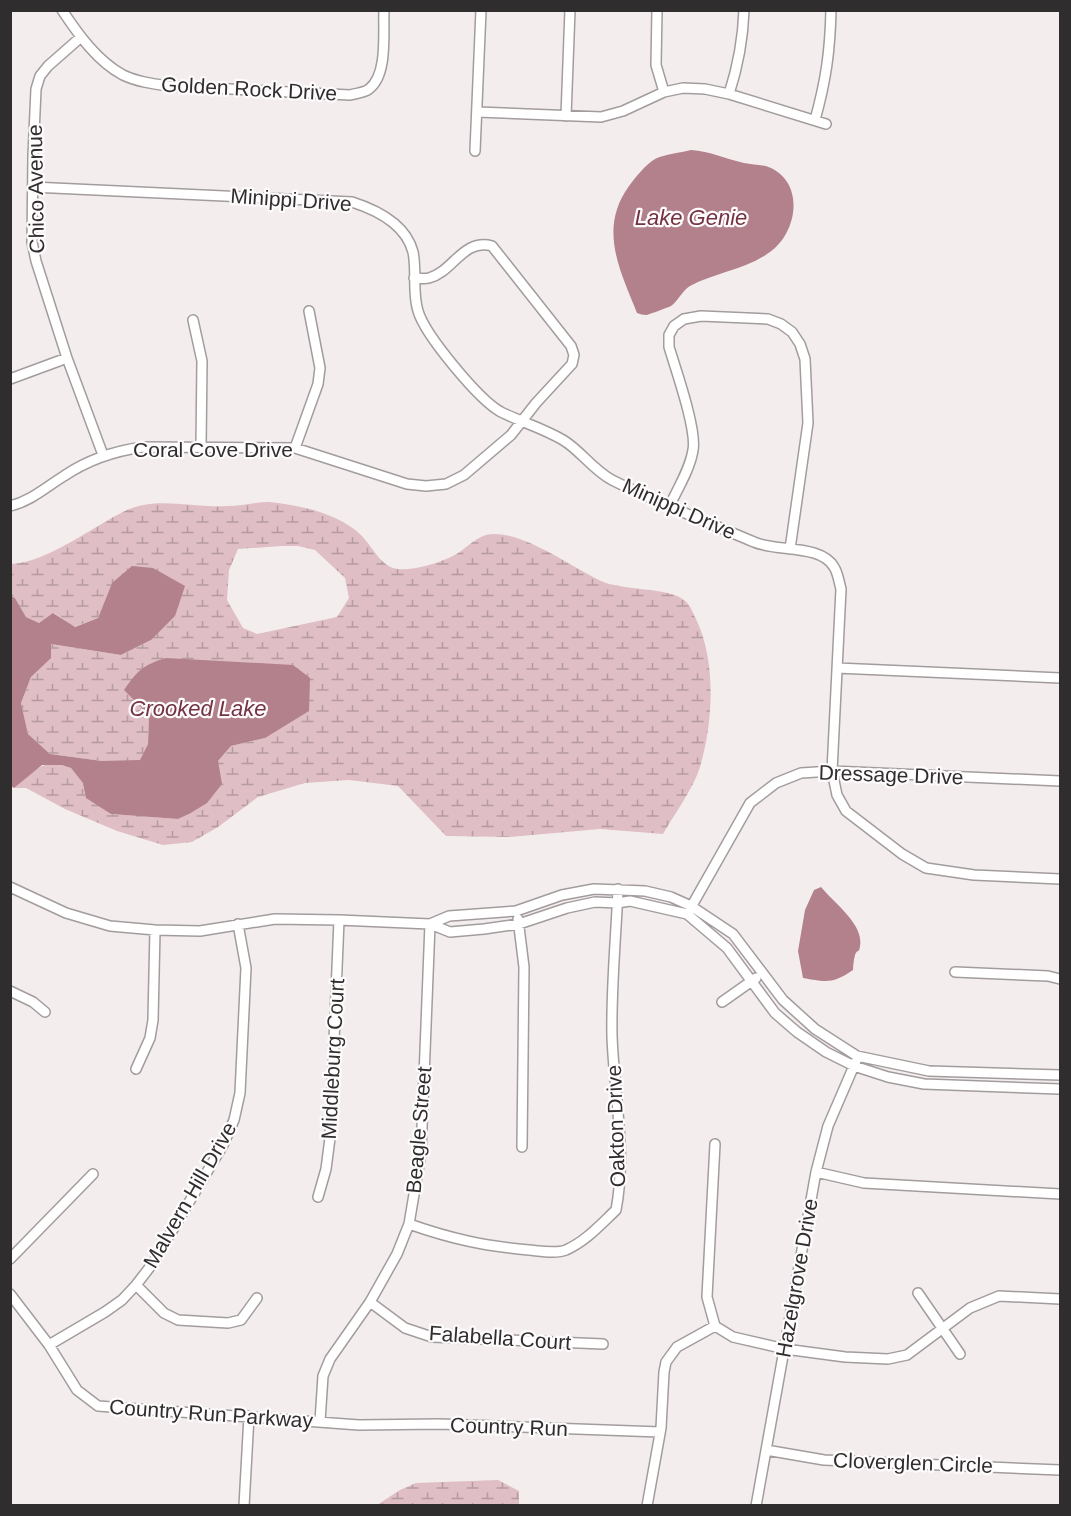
<svg xmlns="http://www.w3.org/2000/svg" width="1071" height="1516" font-family="Arial,sans-serif">
<defs>
<pattern id="wetland-marsh" width="20" height="14" patternUnits="userSpaceOnUse" patternTransform="scale(1.5)"><rect width="20" height="14" fill="#dfbec5"/><path d="M1 5h8M5 5V1M11 12h8M15 12V8" fill="none" stroke="#b59ba0"/></pattern>
</defs>
<rect width="100%" height="100%" fill="#f4edee"/>
<!-- wetland -->
<path fill="url(#wetland-marsh)" fill-rule="evenodd" d="M269 502C300 505 338 513 361 535 371 545 380 564 393 568 409 573 444 562 458 553 469 546 479 534 493 534 526 533 571 567 601 581 623 591 668 587 684 600 690 604 693 613 696 619 717 662 713 726 699 770 693 788 673 817 663 834L600 829 510 837 446 836 398 786 349 780 305 783 258 797 218 827 192 842 163 845 117 831 65 809 26 788H14C34 771 44 756 71 768L111 814 178 819 189 814 218 761 231 746 265 738 149 715 148 744 140 761H102L50 754 28 734 21 703 31 677 51 657V644L121 655 151 640 112 583 98 618 74 627 54 613 39 623 26 617 15 598 11 596V564C49 562 93 526 127 510 160 496 194 509 228 506 241 506 255 502 269 502ZM282 546H298L315 550 345 578 349 598 337 617 257 634 243 628 227 600 229 570 238 549Z
M498 1480 519 1491V1505H377L400 1490 416 1483Z"/>
<!-- water -->
<path fill="#b2818b" d="M691 150C710 151 726 159 744 163 753 165 762 164 771 168 806 185 796 234 770 252 745 270 716 272 690 286 682 291 678 301 671 306 669 307 648 315 646 315 643 315 640 314 637 313 620 270 598 229 629 186 636 177 645 165 655 159 665 154 680 153 691 150Z
M132 566 153 568 185 586 175 616 151 640 121 655 51 644V658L31 677 21 703 28 734 50 754 102 761 140 760 148 744 149 715 124 690C138 670 143 665 166 658L293 665 310 678 309 711 265 738 231 746 218 761 222 784 207 803 189 814 178 819 111 814 86 798 83 783 71 768 62 765H42L14 788 11 786V596L15 598 26 617 39 623 53 613 75 627 98 618 112 583Z
M821 887C834 903 864 924 860 946 859 954 858 948 855 955 854 959 853 965 853 970 833 984 826 982 803 978L798 951 805 910 814 890Z"/>
<g fill="none" stroke-linecap="round" stroke-linejoin="round">
<defs>
<path id="minor" d="M62 10C78 34 97 61 123 75 138 82 154 84 169 86L350 95C357 93 364 93 369 89 388 75 383 33 384 10
M657 10 656 65 664 92
M81 37 48 66 40 76 36 89 33 156 32 242 36 261 67 358 103 455
M729 94C738 66 743 40 744 10
M477 112 601 117 623 111 664 92 683 88 705 89 729 94 826 124
M566 116 570 10
M815 120C826 80 830 52 831 10
M475 151 481 10
M32 187 352 202C377 210 406 225 413 252 417 271 412 292 418 311 425 335 479 400 501 412 521 422 543 428 563 440 580 450 593 470 612 480 658 503 707 522 754 542 776 552 821 544 834 567 838 573 839 582 841 589L832 771 837 795 846 811 902 854 926 868 974 875 1060 879
M193 320 202 361 201 446
M10 379 67 358
M295 448 318 384 320 368 309 311
M670 505C678 488 690 469 693 450 697 430 676 370 669 347V335L674 326 684 319 701 316 768 319 781 324 792 332 800 344 805 359 808 423 790 549
M10 506C31 501 46 487 64 476 89 459 114 451 143 447L295 448 407 484 426 486 446 484 464 475 511 435 536 403 572 364 574 355 571 346 492 246C463 238 453 272 429 278 425 279 419 278 414 278
M837 668 1060 678
M10 887 66 913 110 926 155 930 200 931 275 919 339 920 430 924 450 932 484 929 519 924 567 908 595 902 617 903 630 901 687 914 727 948 775 1013 797 1032 826 1052 854 1066 888 1077 924 1084 1060 1089
M690 909 750 803 776 783 801 773 832 771 1060 781
M518 919 524 967 522 1147
M430 924 449 916 516 911 562 895 594 889 645 891 671 897 691 906 733 934 783 1000 815 1029 857 1056 929 1071 1060 1075
M955 972 1048 976 1060 979
M10 991 33 1002 45 1012
M722 1002 756 978
M136 1069 150 1038 153 1020 155 930
M715 1144 707 1297 715 1326
M816 1172 864 1183 1060 1194
M318 1197 326 1169 330 1138 339 920
M409 1224C452 1239 484 1246 529 1250 540 1251 556 1254 566 1250 586 1241 600 1225 616 1210 627 1152 614 1094 612 1036 611 987 616 938 618 889
M10 1259 93 1174
M136 1285 164 1313 178 1320 228 1323 241 1320 257 1298
M918 1293 960 1354
M10 1294 49 1345 77 1390 98 1406 359 1425 439 1424 660 1432
M370 1302 405 1328 432 1337 603 1344
M715 1326 733 1337 785 1349 845 1357 888 1359 907 1355 970 1308 999 1296 1060 1299
M49 1345 105 1312 122 1300 136 1285 153 1263 223 1145 234 1120 240 1093 246 968 238 924
M320 1421 323 1376 330 1359 370 1302 397 1254 409 1224 421 1153 430 924
M766 1450 824 1460 1060 1470
M244 1506 249 1416
M647 1506 661 1428 664 1372 666 1362 677 1347 715 1326
M756 1506 816 1172 828 1126 856 1061"/>
</defs>
<!-- minor casing -->
<use href="#minor" stroke="#a39c9d" stroke-width="12"/>
<!-- minor -->
<use href="#minor" stroke="#fff" stroke-width="9"/>
</g>
<g text-anchor="middle" stroke-width="4.5" stroke-linejoin="round" paint-order="stroke">
<!-- street labels -->
<g font-size="21" fill="#302d2e" stroke="#fefbfc">
<text transform="translate(249 89) rotate(3)" y="7">Golden Rock Drive</text>
<text transform="translate(36 189) rotate(-91)" y="7">Chico Avenue</text>
<text transform="translate(291 200) rotate(4)" y="7">Minippi Drive</text>
<text x="213" y="457">Coral Cove Drive</text>
<text transform="translate(679 509) rotate(24)" y="7">Minippi Drive</text>
<text transform="translate(891 775) rotate(2)" y="7">Dressage Drive</text>
<text transform="translate(333 1059) rotate(-87)" y="7">Middleburg Court</text>
<text transform="translate(616 1126) rotate(-92)" y="7">Oakton Drive</text>
<text transform="translate(419 1130) rotate(-85)" y="7">Beagle Street</text>
<text transform="translate(190 1195) rotate(-60)" y="7">Malvern Hill Drive</text>
<text transform="translate(797 1278) rotate(-80)" y="7">Hazelgrove Drive</text>
<text transform="translate(500 1338) rotate(4)" y="7">Falabella Court</text>
<text transform="translate(211 1414) rotate(4)" y="7">Country Run Parkway</text>
<text transform="translate(509 1427) rotate(2)" y="7">Country Run</text>
<text transform="translate(913 1463) rotate(2)" y="7">Cloverglen Circle</text>
</g>
<!-- water labels -->
<g font-size="22" font-style="italic" fill="#733344" stroke="#fefbfc">
<text x="691" y="225">Lake Genie</text>
<text x="198" y="716">Crooked Lake</text>
</g>
</g>
<!-- border -->
<rect width="1071" height="1516" fill="none" stroke="#302d2e" stroke-width="24"/>
</svg>
